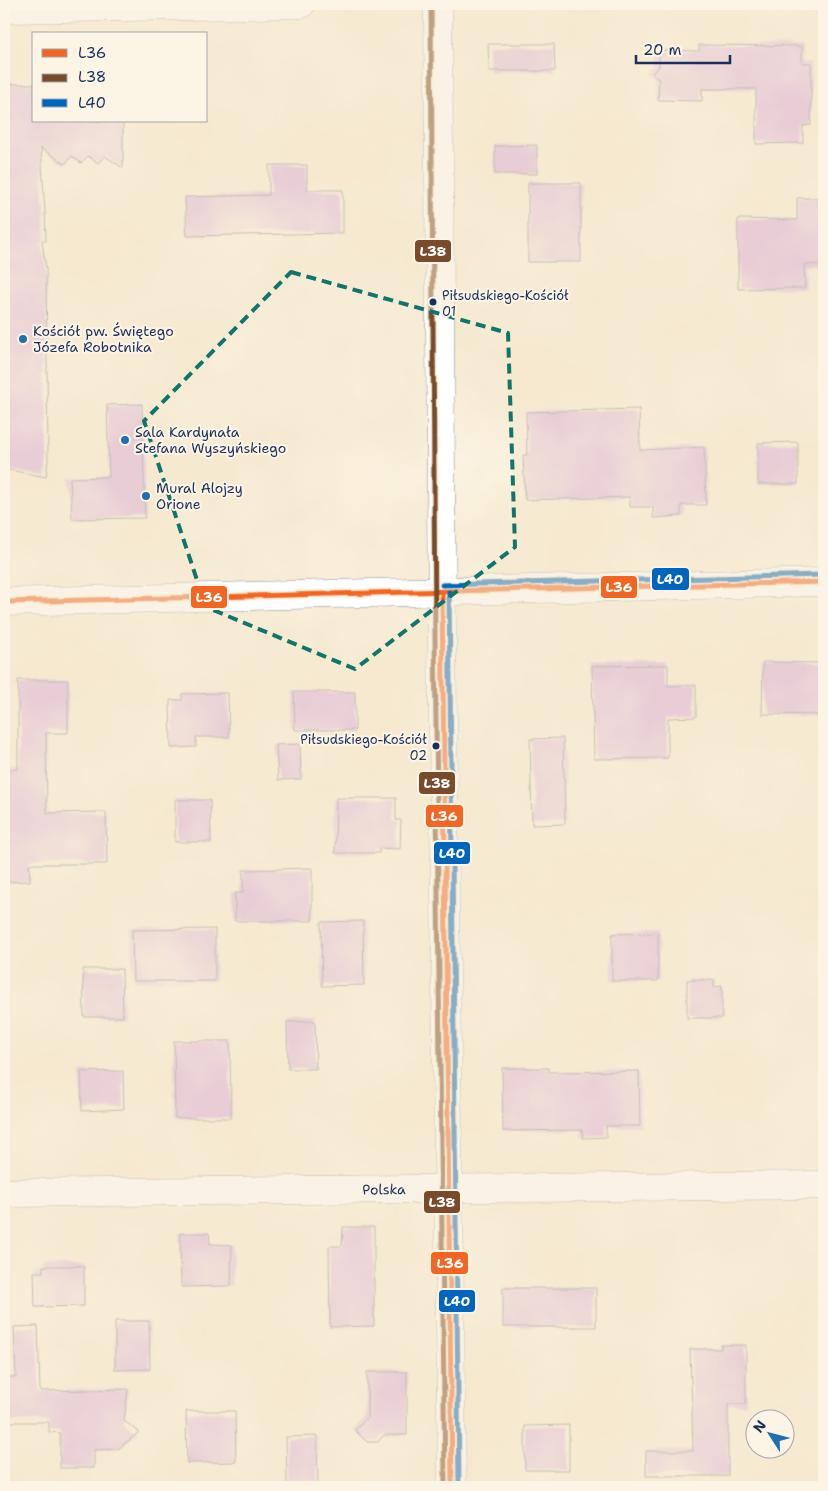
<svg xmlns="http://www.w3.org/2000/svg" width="828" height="1491" font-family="'Shantell Sans',sans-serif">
<rect width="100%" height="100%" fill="#fcf5e5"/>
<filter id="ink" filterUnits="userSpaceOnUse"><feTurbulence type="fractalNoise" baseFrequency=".02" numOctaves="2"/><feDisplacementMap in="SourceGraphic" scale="10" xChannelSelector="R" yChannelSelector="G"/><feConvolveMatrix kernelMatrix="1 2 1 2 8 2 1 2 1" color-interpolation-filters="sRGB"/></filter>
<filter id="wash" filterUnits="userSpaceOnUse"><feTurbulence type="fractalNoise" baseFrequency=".0096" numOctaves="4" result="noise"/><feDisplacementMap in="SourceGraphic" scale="20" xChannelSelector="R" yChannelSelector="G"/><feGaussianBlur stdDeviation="1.12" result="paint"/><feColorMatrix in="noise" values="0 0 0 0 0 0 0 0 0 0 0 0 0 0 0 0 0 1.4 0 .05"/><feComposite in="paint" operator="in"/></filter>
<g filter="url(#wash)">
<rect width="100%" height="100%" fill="#f5e9d0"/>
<g id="blocks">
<!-- building -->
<path fill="#d8acde" d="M488 44H554L555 71H489Z
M699 45 802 46V63H811V125L803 126V143L756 144V89H702V101L658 100 659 80 652 73 659 67V50L699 51Z
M4 84H34V121H123V168L105 156 98 163 88 156 81 163 72 156 65 164 41 148 45 213 46 241H42L46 269 48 460 46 477 4 469Z
M537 145V174H495V146Z
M269 165H307V190H343V233L187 236 185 197 269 195Z
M528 183H581V262H528Z
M797 198H824V264L804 265 805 288 738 289V219L797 220Z
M142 404 145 518 72 519 70 478 109 477 107 405Z
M639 409 640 450 704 447 706 505H681V516L653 518V507H630V497L525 500 523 455H527L526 412Z
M798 442V484H758V443Z
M763 662 824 663V715L762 714Z
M668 665V686L696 685V717L668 718V758L594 759 592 666Z
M18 680H68V733H46L47 813 106 812 107 864H29L30 881 5 882 4 770 18 769Z
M294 692H355V730H295Z
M228 693 229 737H196V747L171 748 170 700H182V694Z
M563 738 565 824 532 825 530 739Z
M300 744 301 779 278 780 276 745Z
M336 798H396V820H401L400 849 379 848V853H335Z
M175 800H210L211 842H175Z
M312 868V921H235V893H243V870Z
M363 921 364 985 322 986 321 922Z
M215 929V981H133L132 930Z
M658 933V981H612V934Z
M83 969H122L123 1017H84Z
M687 980H714V987L722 986V1018H687Z
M315 1021 316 1069H288L287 1022Z
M174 1041H230L231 1118H175Z
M502 1068H549V1072L639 1071 640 1126H606V1137L583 1138 582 1130 503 1131Z
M123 1071 124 1109 82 1111 81 1072Z
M343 1227H374V1326L330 1327 329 1246H342Z
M180 1233H209L210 1244 232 1245 231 1286 181 1287Z
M43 1266H84V1306L35 1307 34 1272H43Z
M503 1288H596V1327H503Z
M115 1321H149L150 1369 115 1370Z
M38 1326 40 1391 128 1389 124 1421 139 1432 118 1449 94 1450V1468H60V1433L49 1432V1422H4V1377H16L14 1327Z
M721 1345H746V1404H728V1476H646V1451H693L690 1349H721Z
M367 1372H407V1435H384L378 1442H367L355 1430 367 1418Z
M186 1411H235L236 1462 187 1463Z
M569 1425V1470H525V1426Z
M317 1436 318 1484 287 1485 286 1437Z"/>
</g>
</g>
<g filter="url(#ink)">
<use href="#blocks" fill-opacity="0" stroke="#888c97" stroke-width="1"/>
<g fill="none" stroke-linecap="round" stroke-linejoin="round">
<defs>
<g id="street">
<path d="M438 4 442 636 452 1487"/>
<path d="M4 9 301 4"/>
<path id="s1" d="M4 1193 824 1185"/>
</g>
<path id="secondary" d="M4 602 824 582"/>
</defs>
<!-- street casing -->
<use href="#street" stroke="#888c97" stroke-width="29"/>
<!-- secondary casing -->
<use href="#secondary" stroke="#888c97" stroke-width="29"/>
<!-- street -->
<use href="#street" stroke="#fff" stroke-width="28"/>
<!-- secondary -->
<use href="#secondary" stroke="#fff" stroke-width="28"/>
<defs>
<path id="bus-1" d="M442 592 452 1487
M4 602 824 582"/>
<path id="bus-2" d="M431 4 435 636 445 1487"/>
<path id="bus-3" d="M442 585 824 575
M449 592 459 1487"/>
</defs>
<!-- bus-1 casing -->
<use href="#bus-1" stroke="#fcf5e5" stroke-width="9"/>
<!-- bus-2 casing -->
<use href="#bus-2" stroke="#fcf5e5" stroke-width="9"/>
<!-- bus-3 casing -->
<use href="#bus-3" stroke="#fcf5e5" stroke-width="9"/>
<!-- bus-1 -->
<use href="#bus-1" stroke="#f26522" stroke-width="5"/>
<!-- bus-2 -->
<use href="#bus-2" stroke="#7a4b2a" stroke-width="5"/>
<!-- bus-3 -->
<use href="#bus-3" stroke="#0065bd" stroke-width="5"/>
</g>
</g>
<!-- marked area -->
<path d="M0 0H828V1491H0ZM291 272 508 333 515 547 355 669 206 607 144 421Z" fill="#f5e9d0" fill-opacity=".55" fill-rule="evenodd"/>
<path fill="none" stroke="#0f766e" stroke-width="4" stroke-dasharray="10 6" stroke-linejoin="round" d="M291 272 508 333 515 547 355 669 206 607 144 421Z"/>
<!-- markers -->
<g fill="#1b2f5e" stroke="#fcf5e5" stroke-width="2">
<circle cx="433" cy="302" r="4.5"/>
<circle cx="436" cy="746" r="4.5"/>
</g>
<g fill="#1f6fb2" stroke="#fcf5e5" stroke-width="2">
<circle cx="23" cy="339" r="5"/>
<circle cx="125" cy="440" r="5"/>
<circle cx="146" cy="496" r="5"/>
</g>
<g text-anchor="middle" stroke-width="4" stroke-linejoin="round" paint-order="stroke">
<!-- bus labels -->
<g font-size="13" fill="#1b2f5e" stroke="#fcf5e5" text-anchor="start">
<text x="442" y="300">Piłsudskiego-Kościół<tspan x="442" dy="16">01</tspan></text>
<text x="427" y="744" text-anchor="end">Piłsudskiego-Kościół<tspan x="427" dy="16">02</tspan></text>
</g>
<!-- poi labels -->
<g font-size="14" fill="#1b2f5e" stroke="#fcf5e5" text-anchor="start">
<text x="33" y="336">Kościół pw. Świętego<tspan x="33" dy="16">Józefa Robotnika</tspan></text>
<text x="135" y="437">Sala Kardynała<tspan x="135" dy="16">Stefana Wyszyńskiego</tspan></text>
<text x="156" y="493">Mural Alojzy<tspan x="156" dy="16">Orione</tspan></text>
</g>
<!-- street labels -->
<g font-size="14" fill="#1b2f5e" stroke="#fcf5e5">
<text dy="5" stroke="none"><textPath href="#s1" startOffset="380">Polska</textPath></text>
</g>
</g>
<g stroke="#fcf5e5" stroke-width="2">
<rect x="414" y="239" width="38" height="24" rx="5" fill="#7a4b2a"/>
<rect x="651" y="567" width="39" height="24" rx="5" fill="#0065bd"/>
<rect x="600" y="575" width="38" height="24" rx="5" fill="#f26522"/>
<rect x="190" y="585" width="38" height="24" rx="5" fill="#f26522"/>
<rect x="418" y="771" width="38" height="24" rx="5" fill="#7a4b2a"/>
<rect x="425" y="804" width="39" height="24" rx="5" fill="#f26522"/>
<rect x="433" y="841" width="38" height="24" rx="5" fill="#0065bd"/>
<rect x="423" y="1190" width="38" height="24" rx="5" fill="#7a4b2a"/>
<rect x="430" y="1251" width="39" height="24" rx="5" fill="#f26522"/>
<rect x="438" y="1289" width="38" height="24" rx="5" fill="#0065bd"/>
</g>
<g font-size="14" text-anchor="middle" font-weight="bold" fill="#fff">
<text x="433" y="256">L38</text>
<text x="670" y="584">L40</text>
<text x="619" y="592">L36</text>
<text x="209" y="602">L36</text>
<text x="437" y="788">L38</text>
<text x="444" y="821">L36</text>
<text x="452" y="858">L40</text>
<text x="442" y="1207">L38</text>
<text x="450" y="1268">L36</text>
<text x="457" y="1306">L40</text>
</g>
<!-- margin -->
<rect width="828" height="1491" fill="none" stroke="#fcf5e5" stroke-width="20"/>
<!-- legend -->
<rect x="32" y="32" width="175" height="90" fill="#fcf5e5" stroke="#a2a6af"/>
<rect x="42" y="49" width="25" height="8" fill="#f26522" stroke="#a2a6af"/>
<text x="78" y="58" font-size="15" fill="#1b2f5e">L36</text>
<rect x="42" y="74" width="25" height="8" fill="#7a4b2a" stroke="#a2a6af"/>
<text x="78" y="82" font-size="15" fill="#1b2f5e">L38</text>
<rect x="42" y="99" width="25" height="8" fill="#0065bd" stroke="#a2a6af"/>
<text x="78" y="108" font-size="15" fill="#1b2f5e">L40</text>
<!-- north arrow -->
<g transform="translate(770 1434) rotate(306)"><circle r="24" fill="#fcf5e5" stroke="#a2a6af"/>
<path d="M0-4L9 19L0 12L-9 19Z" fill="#1f6fb2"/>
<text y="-8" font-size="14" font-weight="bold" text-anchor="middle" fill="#1b2f5e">N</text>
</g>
<!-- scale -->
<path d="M636 55v8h94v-8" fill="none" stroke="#1b2f5e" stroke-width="2.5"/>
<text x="643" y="55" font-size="15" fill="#1b2f5e" stroke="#fcf5e5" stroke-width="4" paint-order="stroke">20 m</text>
</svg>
